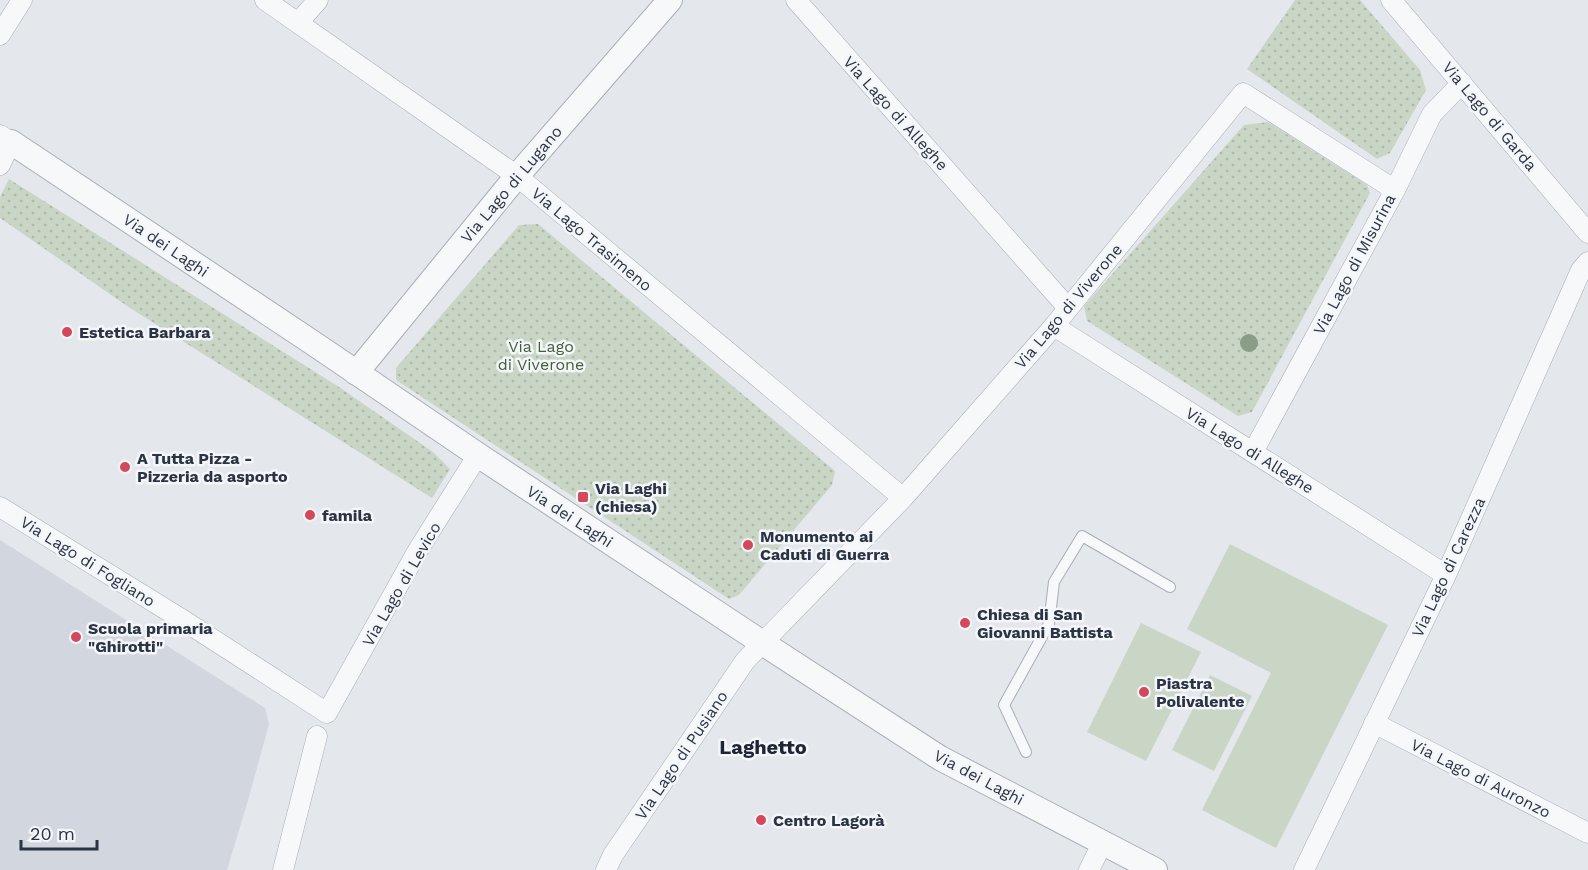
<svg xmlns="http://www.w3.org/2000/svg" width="1588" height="870" font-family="'Work Sans',sans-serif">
<defs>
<pattern id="green-dots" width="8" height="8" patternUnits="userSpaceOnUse" patternTransform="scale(1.5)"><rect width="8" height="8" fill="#c9d6c5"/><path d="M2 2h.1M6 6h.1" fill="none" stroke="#adb8ab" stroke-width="1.8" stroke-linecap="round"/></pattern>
</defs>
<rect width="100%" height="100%" fill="#e4e7ec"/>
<!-- built -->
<path fill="#d2d6de" d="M0 540 265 708 269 724 249 797 227 870H0Z"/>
<!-- green -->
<path fill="url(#green-dots)" d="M1295 0H1360L1420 70 1426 90 1390 153 1377 159 1247 69Z
M1268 122 1367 185 1370 193 1252 412 1238 416 1087 321 1084 306 1244 125Z
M9 179 339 387 433 452 450 469 432 498 130 308 0 218V197Z
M538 224 835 471 832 485 739 595 729 599 396 380V368L519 225Z"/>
<!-- pitch -->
<path fill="#c9d6c5" d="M1230 544 1388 625 1276 848 1202 810 1271 673 1187 629Z
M1141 623 1201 652 1146 761 1087 732Z
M1210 675 1252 696 1214 771 1172 750Z"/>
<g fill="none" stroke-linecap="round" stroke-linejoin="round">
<defs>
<path id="service" d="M1026 752 1004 705 1049 624 1054 582 1082 536 1170 587"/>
<path id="minor" d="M265 0 517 176 903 498
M796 0 1068 308
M1391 0 1588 233
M298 23 318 0
M0 35 22 0
M0 135 11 142 0 165
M1054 326 1446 575
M1253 452 1395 190 1432 114 1462 83
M0 507 183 620 327 713 418 550 478 455
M1374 723 1588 833
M283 870 317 736
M606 870 613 855 745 661 903 498 1054 326 1243 93 1395 190
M1089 870 1103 842
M1304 870 1446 575 1581 270 1588 262"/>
<path id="tertiary" d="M11 142 313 343 478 455 761 642 940 758 1155 870
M356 373 517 176 670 0"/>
</defs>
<!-- service casing -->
<use href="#service" stroke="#a9aeb7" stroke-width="12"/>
<!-- minor casing -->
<use href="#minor" stroke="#a9aeb7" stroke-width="21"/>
<!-- tertiary casing -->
<use href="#tertiary" stroke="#a9aeb7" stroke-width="26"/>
<!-- service -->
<use href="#service" stroke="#f7f8fa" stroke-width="10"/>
<!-- minor -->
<use href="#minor" stroke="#f7f8fa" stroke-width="20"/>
<!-- tertiary -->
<use href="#tertiary" stroke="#f7f8fa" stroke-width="24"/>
</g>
<!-- trees -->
<circle fill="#899d89" cx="1249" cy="343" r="9"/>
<!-- markers -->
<g fill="#d1495b" stroke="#f4f6f9" stroke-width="2">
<circle cx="67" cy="332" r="6"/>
<circle cx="125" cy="467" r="6"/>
<rect x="577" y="491" width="12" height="12" rx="3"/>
<circle cx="310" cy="515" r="6"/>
<circle cx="748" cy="545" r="6"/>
<circle cx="965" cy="623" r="6"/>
<circle cx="76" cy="637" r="6"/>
<circle cx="1144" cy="692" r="6"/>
<circle cx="761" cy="820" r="6"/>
</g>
<g text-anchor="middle" stroke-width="5" stroke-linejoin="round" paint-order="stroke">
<!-- street labels -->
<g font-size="16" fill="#2b3445" stroke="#f4f6f9">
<text transform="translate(896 113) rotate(48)" y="6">Via Lago di Alleghe</text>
<text transform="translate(1490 116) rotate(50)" y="6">Via Lago di Garda</text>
<text transform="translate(511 184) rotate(-50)" y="6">Via Lago di Lugano</text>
<text transform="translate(592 239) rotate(40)" y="6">Via Lago Trasimeno</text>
<text transform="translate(166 245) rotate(34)" y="6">Via dei Laghi</text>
<text transform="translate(1354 264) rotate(-62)" y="6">Via Lago di Misurina</text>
<text transform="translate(1068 306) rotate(-50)" y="6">Via Lago di Viverone</text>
<text transform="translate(1250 450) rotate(32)" y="6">Via Lago di Alleghe</text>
<text transform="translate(570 516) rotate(33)" y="6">Via dei Laghi</text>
<text transform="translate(88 561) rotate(32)" y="6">Via Lago di Fogliano</text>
<text transform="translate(1448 567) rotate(-65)" y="6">Via Lago di Carezza</text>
<text transform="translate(401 584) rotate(-60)" y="6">Via Lago di Levico</text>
<text transform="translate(681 755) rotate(-56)" y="6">Via Lago di Pusiano</text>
<text transform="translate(979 777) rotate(28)" y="6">Via dei Laghi</text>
<text transform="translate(1481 778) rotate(27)" y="6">Via Lago di Auronzo</text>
</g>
<!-- poi labels -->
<g font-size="16" font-weight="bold" fill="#2b3445" stroke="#f4f6f9" text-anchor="start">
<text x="79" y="338">Estetica Barbara</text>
<text x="137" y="464">A Tutta Pizza -<tspan x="137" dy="18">Pizzeria da asporto</tspan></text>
<text x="595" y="494">Via Laghi<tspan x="595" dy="18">(chiesa)</tspan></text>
<text x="322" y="521">famila</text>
<text x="760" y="542">Monumento ai<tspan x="760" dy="18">Caduti di Guerra</tspan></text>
<text x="977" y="620">Chiesa di San<tspan x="977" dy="18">Giovanni Battista</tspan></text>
<text x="88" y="634">Scuola primaria<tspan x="88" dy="18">"Ghirotti"</tspan></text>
<text x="1156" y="689">Piastra<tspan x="1156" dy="18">Polivalente</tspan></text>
<text x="773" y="826">Centro Lagorà</text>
</g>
<!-- park labels -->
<g font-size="16" fill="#3f6138" stroke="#f4f6f9">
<text x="541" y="352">Via Lago<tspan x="541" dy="18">di Viverone</tspan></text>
</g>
<!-- quarter labels -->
<g font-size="20" font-weight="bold" fill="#1d2536" stroke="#f4f6f9">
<text x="763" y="754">Laghetto</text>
</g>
</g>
<!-- scale -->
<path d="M21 840v9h76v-9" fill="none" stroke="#2b3445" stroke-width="3"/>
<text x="30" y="840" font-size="18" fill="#2b3445" stroke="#f4f6f9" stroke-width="4.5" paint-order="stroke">20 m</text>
</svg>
